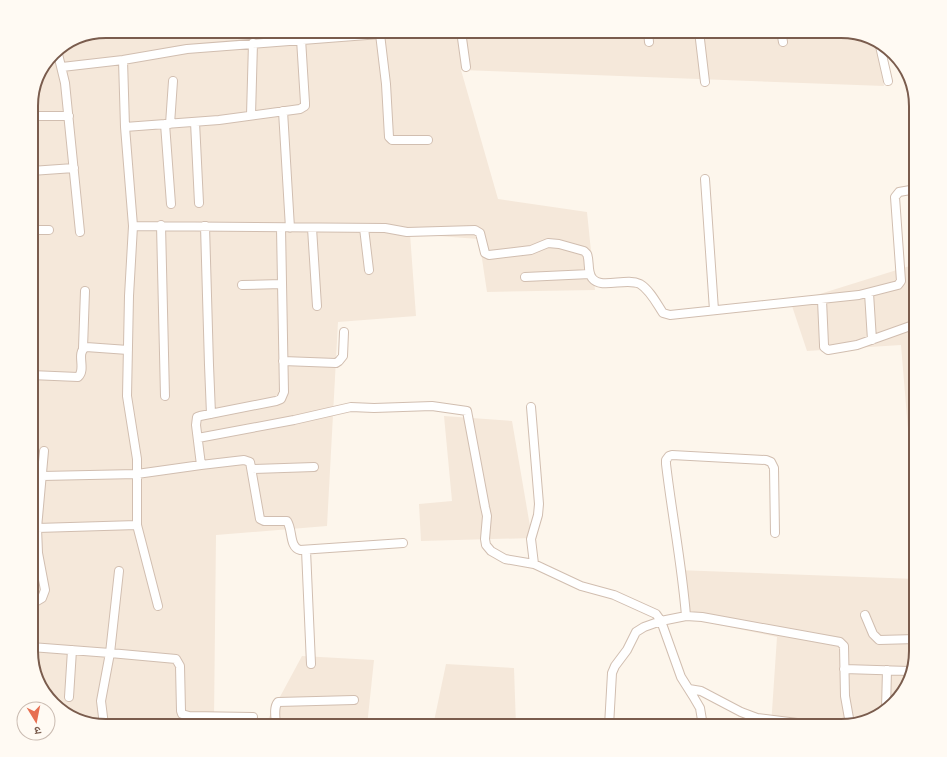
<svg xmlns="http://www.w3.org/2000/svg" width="947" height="757" font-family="Figtree,'Noto Sans Devanagari',sans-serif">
<rect width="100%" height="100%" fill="#fdf6ec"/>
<!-- residential -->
<path fill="#f5e8da" d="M106 31H841L876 44 884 86 461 70 498 199 587 212 595 290 487 292 479 239 410 234 416 316 338 322 327 526 216 535 214 719H268L302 656 374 660 367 726H106L57 708 39 684 31 656V101L39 73 56 50Z
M916 264V489H913L901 345 807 351 791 303Z
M444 416 512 421 532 538 421 541 419 504 452 501Z
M677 570 916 579V651L898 700 874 718 841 726H771L777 637 686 618Z
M446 664 514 668 516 726H433Z"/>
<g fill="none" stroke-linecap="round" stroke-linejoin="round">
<defs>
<path id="minor" d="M461 31 466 67
M648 31 649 42
M699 31 705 82
M781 31 783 42
M380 34 386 84 389 137 392 140H428
M880 46 888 81
M57 50 65 83 80 232
M123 60 125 127 133 226 129 296 127 396 137 459V525L158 606
M62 67 123 60 187 49 380 34 396 31
M283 111 290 228
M251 115 253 43
M31 116H69
M195 122 199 203
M165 124 171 204
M170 124 173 81
M125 127 219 120 300 109 305 106V103L301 39
M31 171 74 168
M705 179 714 310
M161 225 165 396
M133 226 385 228 407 232 475 230 480 233 485 253 489 255 531 250 548 243 559 244 584 251 587 254C590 261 587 271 592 278 601 290 626 277 640 284 650 290 657 304 663 313L670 315 859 295 898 285 901 281 895 197 899 192 916 189
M205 226 209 365 211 414
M312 228 317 306
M364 228 369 270
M31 230H49
M525 277 590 274
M242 285 282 284
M869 293 872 340
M822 300 824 345V347L828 350 857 345 916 324
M83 348 85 291
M283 361 336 363 339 361 343 356 344 332
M31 375 78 377C87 369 75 353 86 347L128 350
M531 407 539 504 538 515 531 539 534 564
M198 438 294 420 351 407 374 408 432 406 467 411 485 507 487 516 485 539 486 545 491 551 505 559 534 564 581 586 614 595 656 614 661 621 681 677 693 696 700 708 703 726
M201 465 244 460 250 462 260 519 264 521H287C293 530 289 547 300 550L403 543
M252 469 314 467
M42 476 137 474 201 465 196 425 197 417 200 416 276 401 281 399 284 392 281 228
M37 528 44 451
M306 550 311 664
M31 601H37L42 598 45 590 38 553 37 528 137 525
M865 615 873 634 879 640 916 639
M686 616C682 565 672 515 666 464V460L669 456 672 455 766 460 771 462 774 468 775 533
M31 647 110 653 119 571
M915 653V639
M844 669 909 671
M689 689 701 691 741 712 757 718 821 726
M69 697 72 650
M886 709 887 670
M446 723H503L508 726
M104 725 101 701 110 653 176 659 180 666 181 711 182 714 189 716 253 717
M276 726C276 719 273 708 278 702L354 700
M609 726 612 673 615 666 627 650 636 632 644 627 661 621 686 616 702 617 840 642 844 646 845 696 850 724"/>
</defs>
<!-- minor casing -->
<use href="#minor" stroke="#d1beb0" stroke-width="10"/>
<!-- minor -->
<use href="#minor" stroke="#fff" stroke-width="8"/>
</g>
<!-- crop -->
<path d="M0 0H947V757H0ZM106 38H841A68 68 0 0 1 909 106V651A68 68 0 0 1 841 719H106A68 68 0 0 1 38 651V106A68 68 0 0 1 106 38Z" fill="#fffaf3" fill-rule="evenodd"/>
<path fill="none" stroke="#7a5c4d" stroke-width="2" d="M106 38H841A68 68 0 0 1 909 106V651A68 68 0 0 1 841 719H106A68 68 0 0 1 38 651V106A68 68 0 0 1 106 38Z"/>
<!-- north arrow -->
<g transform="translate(36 721) rotate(170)"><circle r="19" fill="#fffaf3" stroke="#cabbb1"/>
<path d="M0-3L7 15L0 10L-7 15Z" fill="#e76f51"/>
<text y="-6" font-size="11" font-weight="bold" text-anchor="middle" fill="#7a5c4d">उ</text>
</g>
</svg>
